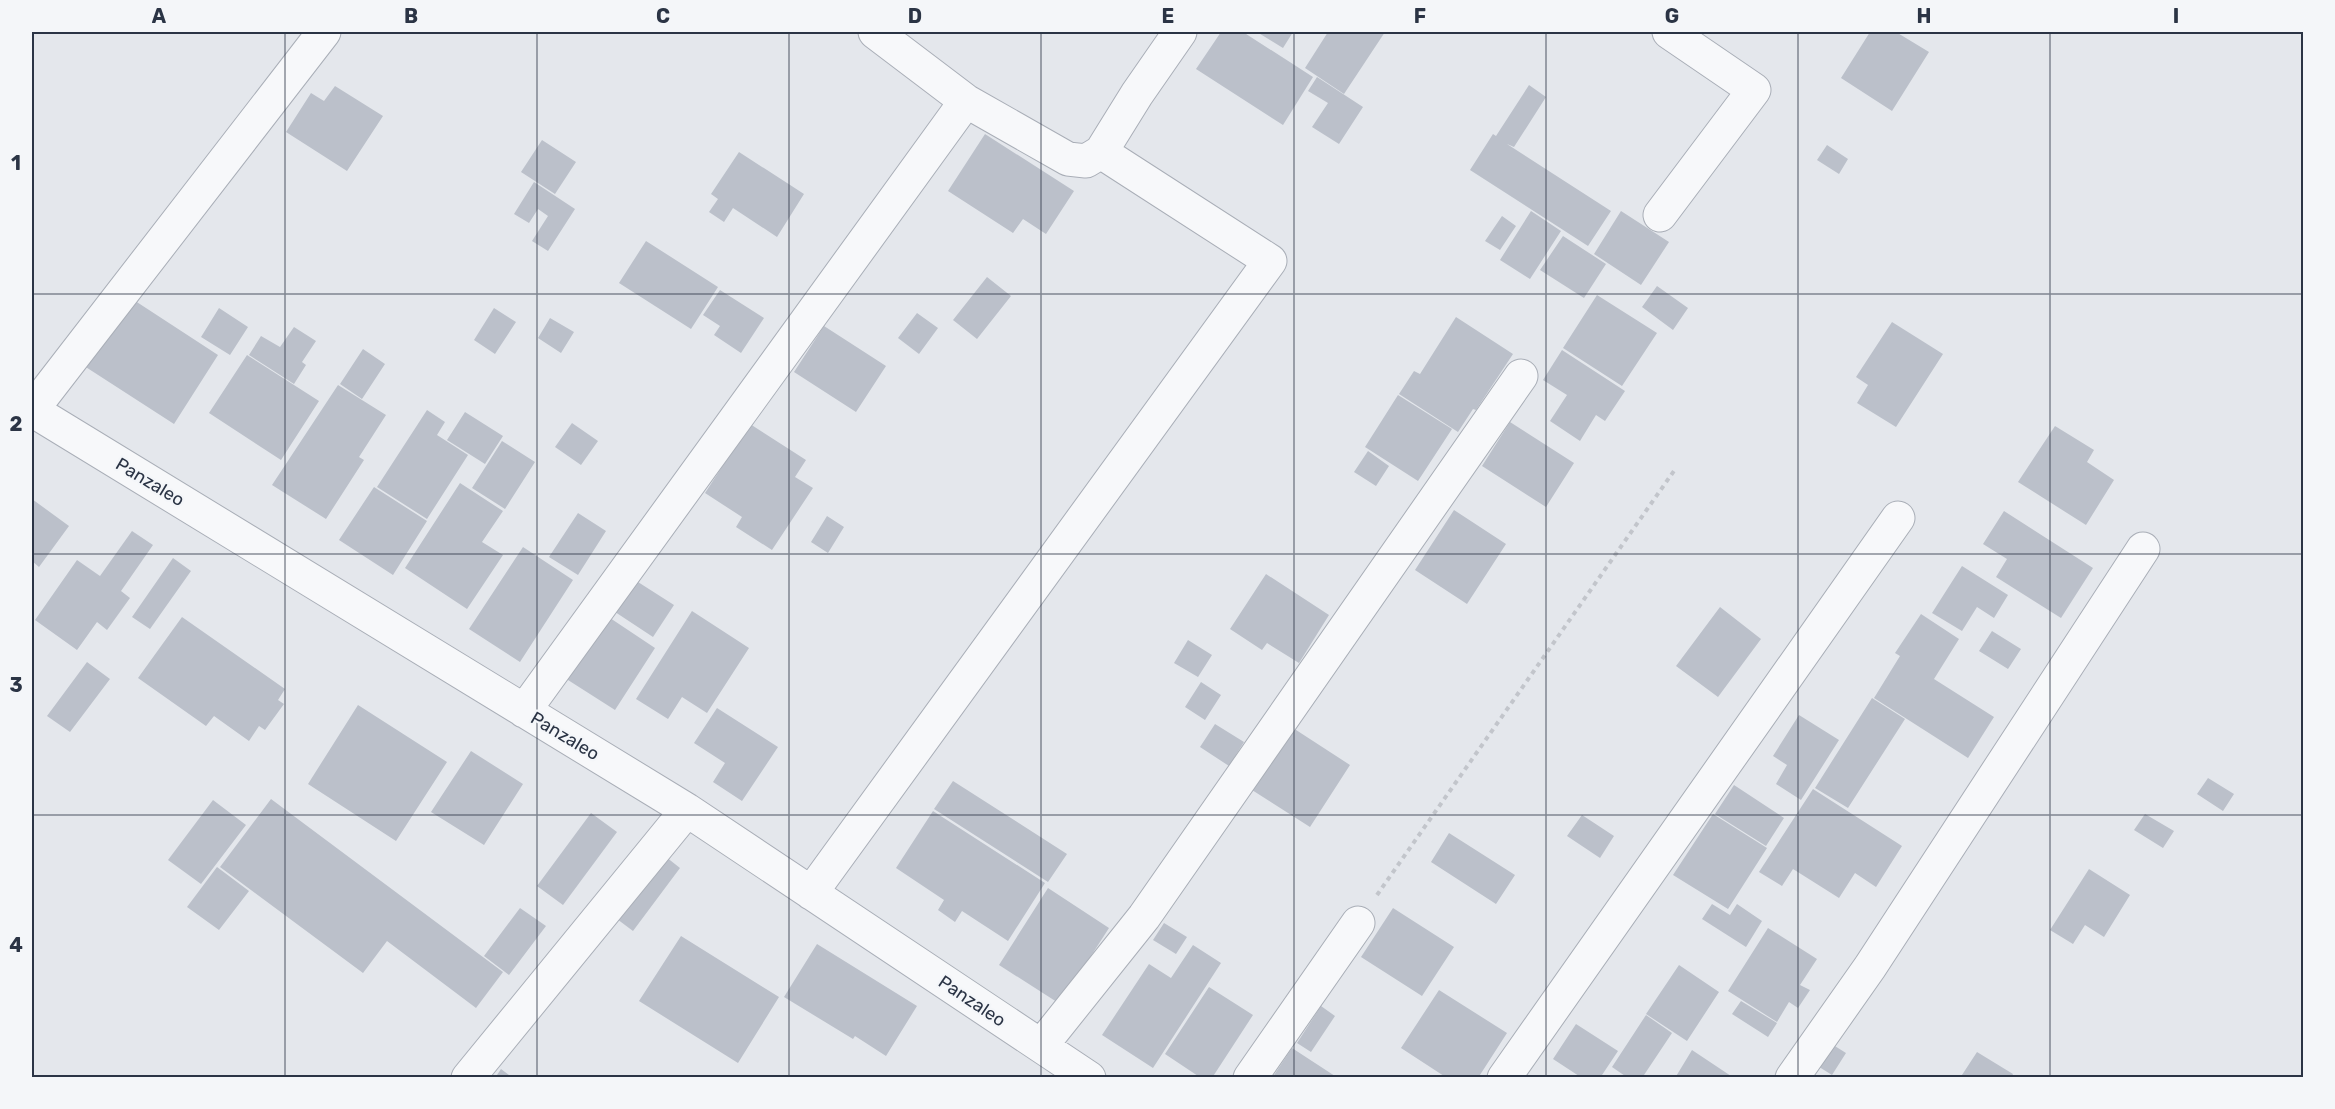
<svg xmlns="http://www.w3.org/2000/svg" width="2335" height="1109" font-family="Rubik,sans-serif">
<rect width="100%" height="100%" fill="#e4e7ec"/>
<!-- building -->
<path fill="#bbc0ca" d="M1221 32H1243L1313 77 1283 125 1196 69Z
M1257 32H1293L1283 48Z
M1328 32H1385L1344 94 1305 68Z
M1870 32H1896L1929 52 1892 111 1841 78Z
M1317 77 1363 107 1339 144 1312 127 1328 103 1308 91Z
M1529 85 1546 97 1514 147 1507 144 1611 211 1588 246 1470 170 1493 134 1496 136Z
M335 86 383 116 347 171 286 132 311 93 324 101Z
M985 134 1074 191 1046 234 1023 219 1013 233 948 191Z
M542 140 576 162 555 194 521 172Z
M1827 145 1848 159 1839 174 1817 160Z
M739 152 804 194 777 237 733 208 724 222 709 212 718 199 711 194Z
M534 182 575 209 548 251 532 241 548 216 538 209 529 223 514 214Z
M1531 211 1561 231 1530 279 1500 260Z
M1621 211 1669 242 1641 285 1594 254Z
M1502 216 1516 226 1500 250 1485 241Z
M1563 236 1606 264 1584 298 1540 270Z
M646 241 718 287 691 329 619 283Z
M987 277 1011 296 977 339 953 320Z
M1657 286 1688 308 1673 330 1642 307Z
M720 290 764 318 741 353 714 335 720 326 703 315Z
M123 293 218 355 174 424 78 362Z
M1597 295 1657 333 1622 386 1563 348Z
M219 308 248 327 230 355 201 337Z
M494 308 516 322 495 354 474 340Z
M917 313 938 328 919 354 898 338Z
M1456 317 1513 354 1476 410 1473 409 1458 432 1399 394 1414 371 1420 374Z
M550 318 574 332 561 353 538 338Z
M1892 322 1943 354 1896 427 1857 403 1868 385 1856 377Z
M824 326 886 366 856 412 794 372Z
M294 327 316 341 302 362 306 365 294 384 249 355 261 336 280 347Z
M363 349 385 364 362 399 340 384Z
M1562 350 1625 391 1605 421 1596 415 1580 441 1550 421 1567 395 1543 380Z
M247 355 319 401 281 460 209 413Z
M338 385 386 415 359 457 364 460 326 519 272 485Z
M1398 395 1452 429 1418 481 1365 447Z
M427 410 445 422 437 435 468 455 427 519 377 487Z
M465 412 503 436 485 464 447 440Z
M1510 422 1574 463 1546 507 1482 466Z
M572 423 598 441 581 465 555 447Z
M750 424 806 460 795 477 813 488 772 550 736 527 742 517 705 493Z
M2055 426 2094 450 2087 462 2114 480 2086 525 2018 482Z
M502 441 535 462 505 509 472 488Z
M1368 451 1389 466 1376 486 1354 472Z
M460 483 503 511 482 542 503 555 467 609 405 568Z
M374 487 427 521 393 575 339 540Z
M32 499 69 526 39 567 32 561Z
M1454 510 1506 544 1467 604 1415 570Z
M2004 511 2093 568 2061 618 1996 577 2007 559 1983 544Z
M578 513 606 531 578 575 549 557Z
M827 516 844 527 828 553 811 542Z
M132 531 153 545 121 591 130 598 107 630 97 622 77 650 35 620 77 560 100 576Z
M523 547 573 580 520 662 469 629Z
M173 558 191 571 150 629 132 617Z
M1962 566 2008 595 1994 618 1977 607 1962 631 1932 613Z
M1266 574 1329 615 1299 663 1267 643 1262 650 1230 629Z
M627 575 674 605 653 637 606 606Z
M1720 607 1761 639 1718 697 1676 666Z
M598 610 655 648 615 710 557 673Z
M692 611 749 648 707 713 682 697 668 719 636 699Z
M1921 614 1959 639 1934 679 1994 717 1968 758 1874 698 1900 656 1895 653Z
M182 617 285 689 278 700 284 704 265 730 259 726 249 741 214 716 206 726 138 678Z
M1992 631 2021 649 2008 669 1979 651Z
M1188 640 1212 655 1198 677 1174 663Z
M87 662 110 679 70 732 47 716Z
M1201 682 1221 695 1205 720 1185 707Z
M1872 698 1905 719 1848 808 1815 788Z
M358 705 447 762 396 841 308 784Z
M717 708 778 747 742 801 713 782 725 763 694 743Z
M1799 715 1839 740 1801 800 1776 784 1787 765 1773 756Z
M1215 724 1244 742 1229 766 1200 747Z
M1293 728 1350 765 1310 827 1252 790Z
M471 751 523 784 484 845 431 812Z
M2208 778 2234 794 2223 811 2197 794Z
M953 781 1067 854 1048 882 934 809Z
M1734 785 1784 818 1766 846 1715 814Z
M1813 789 1902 846 1876 887 1855 873 1839 898 1793 869 1782 886 1759 872Z
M271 799 503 972 476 1008 387 941 363 973 220 867Z
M213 800 246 825 201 884 168 860Z
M933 811 1045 883 1008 941 962 911 955 922 938 910 944 900 896 868Z
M591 813 617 832 563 905 537 886Z
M1713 814 1767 848 1728 909 1673 875Z
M2145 814 2174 831 2163 848 2134 830Z
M1582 815 1614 836 1600 858 1567 836Z
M1449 833 1515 875 1496 904 1431 862Z
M661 853 680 868 633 931 613 916Z
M217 867 249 891 219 930 187 907Z
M2089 869 2130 895 2104 937 2085 925 2073 944 2050 930Z
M1048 888 1109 928 1060 1004 999 965Z
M1712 904 1730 915 1737 904 1762 921 1746 947 1702 919Z
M520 908 546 926 509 975 484 956Z
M1393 908 1454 947 1422 996 1361 957Z
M1164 923 1187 937 1176 954 1153 940Z
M1768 928 1817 959 1800 985 1810 990 1798 1008 1789 1002 1777 1022 1728 991Z
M681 936 779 997 738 1063 639 1001Z
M817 944 917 1006 886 1056 855 1036 853 1039 784 997Z
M1193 945 1221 963 1153 1068 1102 1035 1149 964 1171 978Z
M1679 965 1719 992 1687 1041 1646 1014Z
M1209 987 1253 1015 1212 1078H1201L1165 1054Z
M1439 990 1507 1033 1478 1078H1447L1401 1048Z
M1741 1001 1777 1023 1768 1037 1732 1014Z
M1321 1006 1335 1016 1311 1052 1297 1043Z
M1646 1015 1672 1033 1642 1078H1628L1612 1067Z
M1576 1024 1618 1051 1600 1078H1582L1553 1059Z
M1830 1043 1846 1053 1832 1075 1816 1065Z
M1292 1048 1338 1078H1272Z
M1692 1050 1734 1078H1675Z
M1977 1052 2013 1074 2011 1078H1960Z
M501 1069 513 1078H495Z"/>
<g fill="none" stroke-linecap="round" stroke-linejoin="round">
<defs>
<path id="minor" d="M875 32 966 101 1068 159 1086 161 1101 152 1137 94 1180 32
M1660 215 1754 90 1669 32
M32 410 687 810 1089 1078
M32 410 324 32
M524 711 966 101
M811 893 1270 261 1101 152
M1041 1046 1144 917 1521 376
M468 1078 687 810
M1250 1078 1358 923
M1504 1078 1898 518
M1792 1078 1870 967 2143 549"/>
</defs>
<!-- minor casing -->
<use href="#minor" stroke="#a9aeb7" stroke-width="35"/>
<!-- path -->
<path stroke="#c2c5cb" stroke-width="4" stroke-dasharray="4.5 4.5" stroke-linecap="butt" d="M1377 895 1676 468"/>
<!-- minor -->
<use href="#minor" stroke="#f7f8fa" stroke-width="33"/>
</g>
<!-- grid -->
<path fill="none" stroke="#2b3445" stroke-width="1.5" stroke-opacity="0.55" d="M285 32V1078M537 32V1078M789 32V1078M1041 32V1078M1294 32V1078M1546 32V1078M1798 32V1078M2050 32V1078M32 294H2304M32 554H2304M32 815H2304"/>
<g text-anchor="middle" stroke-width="4.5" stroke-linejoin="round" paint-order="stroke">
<!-- street labels -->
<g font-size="18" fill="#2b3445" stroke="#f4f6f9">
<text transform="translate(150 482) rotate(31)" y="6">Panzaleo</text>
<text transform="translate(565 736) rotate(31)" y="6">Panzaleo</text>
<text transform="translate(972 1001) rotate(34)" y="6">Panzaleo</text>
</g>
</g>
<!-- border -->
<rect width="2335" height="1109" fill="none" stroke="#f4f6f9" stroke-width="66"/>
<rect x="33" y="33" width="2269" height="1043" fill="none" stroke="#2b3445" stroke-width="2"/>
<g font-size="20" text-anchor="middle" font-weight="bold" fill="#2b3445">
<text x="159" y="23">A</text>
<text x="411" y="23">B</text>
<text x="663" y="23">C</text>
<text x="915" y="23">D</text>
<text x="1168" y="23">E</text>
<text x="1420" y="23">F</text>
<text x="1672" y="23">G</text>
<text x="1924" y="23">H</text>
<text x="2176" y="23">I</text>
<text x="16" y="170">1</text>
<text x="16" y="431">2</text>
<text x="16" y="692">3</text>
<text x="16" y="952">4</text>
</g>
</svg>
